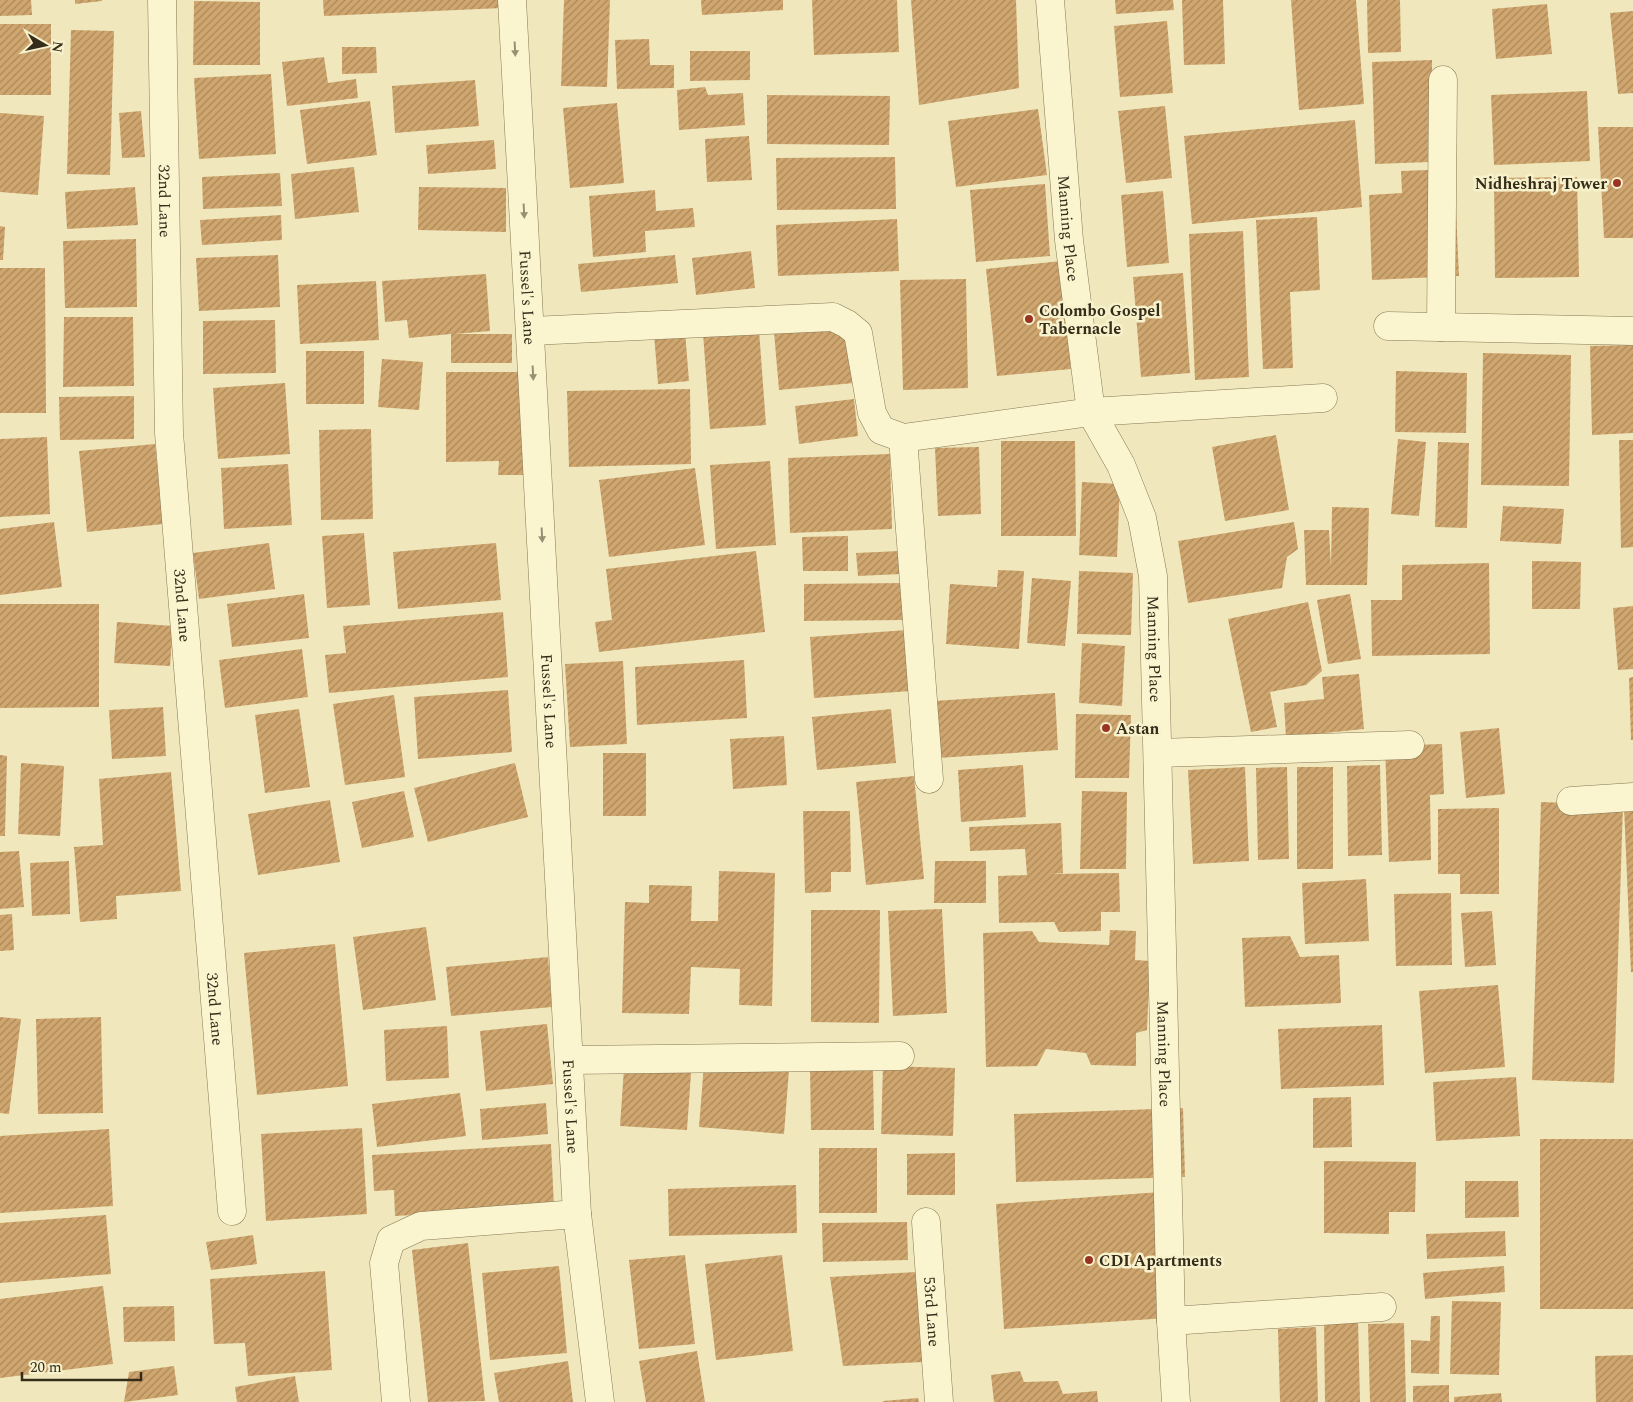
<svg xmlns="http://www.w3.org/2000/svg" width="1633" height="1402" font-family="Spectral,serif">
<defs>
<pattern id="building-hatch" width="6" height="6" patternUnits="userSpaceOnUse" patternTransform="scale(1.25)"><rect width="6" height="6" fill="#d0a66f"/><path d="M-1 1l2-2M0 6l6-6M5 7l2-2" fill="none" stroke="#aa875a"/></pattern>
</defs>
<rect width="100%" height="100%" fill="#f0e8bc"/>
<!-- building -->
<path fill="url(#building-hatch)" d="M0 0H31L32 15 0 16Z
M75 0H102V1L75 4Z
M323 0H502V8L324 16Z
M564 0H610L607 87 561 86Z
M701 0H783V10L702 15Z
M812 0H897L899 52 814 55Z
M911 0H1016L1019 88 919 105Z
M1115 0H1173L1174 10 1116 14Z
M1182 0H1223L1225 64 1184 65Z
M1291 0H1356L1364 104 1299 110Z
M1367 0H1400L1401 52 1368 53Z
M194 1 260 2V65H193Z
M1547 4 1552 54 1496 59 1492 9Z
M1633 11V93L1618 94 1610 13Z
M1167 21 1173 93 1120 97 1114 26Z
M0 24H51V95H0Z
M71 30 114 31 110 175 67 174Z
M649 39 650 65H674V88L617 89 615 40Z
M342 47H376L377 73 342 74Z
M690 51H750V80L690 81Z
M324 57 328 83 356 79 358 98 287 106 282 62Z
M1432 60V78L1455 77 1457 161 1375 164 1372 62Z
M271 74 276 154 199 159 194 78Z
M475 80 479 126 395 133 392 86Z
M705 87 708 95 743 93 745 125 679 130 677 90Z
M1587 91 1590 161 1494 165 1491 95Z
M767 95 890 96 889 145 767 144Z
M370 101 377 155 307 164 300 110Z
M617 103 624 183 570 188 563 108Z
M1165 106 1172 178 1126 183 1118 111Z
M1038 109 1047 175 956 187 948 121Z
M141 111 145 157 122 158 119 113Z
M0 113 44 116 38 195 0 192Z
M1355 120 1362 207 1192 224 1184 136Z
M1598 127H1633V238H1604Z
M749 136 752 180 707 182 705 139Z
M494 140 496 169 428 174 426 145Z
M895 157 896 209 777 210 776 158Z
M354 167 359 212 295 219 291 174Z
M1454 169 1459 276 1372 280 1369 195 1402 193 1401 171Z
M280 173 282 206 203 209 202 177Z
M1577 177 1579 277 1495 278 1494 178Z
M1045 184 1050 256 976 262 970 190Z
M135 187 138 225 67 229 65 192Z
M419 187 506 188V232L418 230Z
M655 190 656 211 693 208 695 227 645 231 646 252 593 257 589 196Z
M1163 191 1169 263 1127 267 1121 195Z
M281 215 282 240 202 245 200 220Z
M1317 217 1320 290 1290 292 1293 368 1263 369 1256 220Z
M897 219 899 271 778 276 776 225Z
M0 226 5 227 3 260H0Z
M1243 231 1249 377 1195 380 1189 234Z
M136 239 137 307 65 308 63 241Z
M751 251 755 288 696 295 692 258Z
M278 255 280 307 199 311 196 258Z
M675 255 678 283 581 292 578 264Z
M1061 261 1071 369 997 376 986 269Z
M0 268H45L46 413H0Z
M1183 273 1190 373 1141 377 1133 277Z
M486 274 490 331 455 334H512V363H451V334L409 338 407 320 385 322 382 281Z
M966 279 968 388 903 390 900 280Z
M376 281 379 340 300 344 297 285Z
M64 317H133L134 386 63 387Z
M275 320 276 373 203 374V321Z
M848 324 854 383 779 390 774 332Z
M759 330 766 425 710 429 703 333Z
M685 331 689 381 658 384 654 334Z
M1633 345V433L1592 435 1590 346Z
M306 351H364V404H306Z
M1483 353 1571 355 1569 486 1481 485Z
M382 359 423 362 419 410 378 407Z
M1396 371 1467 373 1466 433 1395 432Z
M446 372H528V475H498L499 461 446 462Z
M285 383 290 454 218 459 213 388Z
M690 389 691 464 569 467 567 391Z
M134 396V439L60 440 59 397Z
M854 399 858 436 799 444 795 406Z
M371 429 373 519 321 520 319 430Z
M1276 435 1289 510 1225 521 1212 447Z
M47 437 50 514 0 517V439Z
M1398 439 1426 442 1419 516 1391 514Z
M1619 440H1633V547L1621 548Z
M1001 441H1075L1076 536H1001Z
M1438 442 1469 443 1467 528 1435 527Z
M155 444 163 524 87 532 79 451Z
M979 447 981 514 938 516 935 448Z
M890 454 892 529 790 533 788 458Z
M770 461 776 545 716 549 710 465Z
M288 464 292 525 224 529 221 468Z
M695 468 705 545 609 557 599 480Z
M1082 482 1120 484 1117 557 1079 555Z
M1503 506 1564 509 1561 544 1500 541Z
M1332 507 1369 508 1367 585H1306L1304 530H1329L1331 567Z
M54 522 62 587 0 595V529Z
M1294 522 1298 549 1287 557 1282 588 1188 603 1178 541Z
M364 533 370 605 327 608 322 536Z
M848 536V571H803L802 537Z
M269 543 275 589 199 599 193 553Z
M496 543 501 600 398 609 393 552Z
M756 551 765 632 599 652 595 622 612 620 606 569Z
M899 551 901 574 858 576 856 553Z
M1532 561 1581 562 1580 609H1532Z
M1489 563 1490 654 1372 656 1371 600H1402V565Z
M998 570 1024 571 1019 649 946 644 950 584 997 587Z
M1079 571 1133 573 1131 635 1077 634Z
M1032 578 1071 581 1065 646 1027 643Z
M903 583V620L804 621V584Z
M304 594 309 638 232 647 227 604Z
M1350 594 1361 659 1328 664 1317 600Z
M1308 602 1322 671 1306 685 1270 692 1277 727 1251 732 1228 619Z
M0 604H99V707L0 708Z
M1633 606V669L1618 670 1613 608Z
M503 612 508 677 329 693 325 655 346 653 343 626Z
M117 622 173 626 170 666 114 663Z
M907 630 911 691 814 698 810 637Z
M1082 643 1125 646 1122 706 1079 703Z
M302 649 308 697 225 708 219 660Z
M744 660 747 718 637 725 635 667Z
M623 661 627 744 570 747 565 664Z
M1359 674 1364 729 1286 737 1284 703 1324 699 1322 677Z
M1633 677V740H1631L1629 678Z
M508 690 512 752 418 759 414 697Z
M1055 693 1058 750 938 758 934 701Z
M394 695 405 777 345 785 333 704Z
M163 707 166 756 112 759 109 710Z
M299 709 310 787 265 793 255 715Z
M891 709 896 763 817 770 812 717Z
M1076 714 1131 715 1129 778H1075Z
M1499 728 1505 794 1466 798 1460 732Z
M784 736 787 785 733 789 730 739Z
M1442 744 1444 794 1430 795 1431 860 1389 862 1385 746Z
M603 753H646V816H603Z
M0 755 7 756 5 836H0Z
M21 763 64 766 60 836 18 834Z
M515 763 528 817 428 842 414 788Z
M1023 765 1026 817 961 822 958 770Z
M1380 765 1382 855 1348 856 1347 766Z
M1245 767 1249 861 1193 864 1188 770Z
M1287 767 1289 859 1258 860 1256 768Z
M1297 767H1333V869H1297Z
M171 772 181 891 116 896 117 919 80 922 74 847 103 845 99 779Z
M914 776 924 879 866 885 856 782Z
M404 791 414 837 362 848 352 802Z
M1082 791 1127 792 1126 869H1080Z
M330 800 340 862 258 875 248 814Z
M1541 802 1623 805 1614 1083 1532 1080Z
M1633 805V972H1631L1624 806Z
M1499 808V894H1460V874H1438V809Z
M803 811H850L851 872H831V892L805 893Z
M1061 823 1063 873 1050 874 1119 873 1120 912H1101V931L1059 932 1054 922 999 923 998 876 1027 875 1025 849 970 851 969 827Z
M19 851 24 907 0 909V852Z
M69 861 70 914 32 916 30 863Z
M935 861H986V903H934Z
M719 871 775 873 772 1006 739 1005 740 969 691 967 689 1014 622 1013 625 902 649 903V885L692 886 691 921H718Z
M1366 879 1369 941 1305 944 1302 883Z
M1451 893 1452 965 1396 966 1394 894Z
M942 909 947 1013 893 1016 888 911Z
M811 910H880L879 1023 811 1022Z
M1492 911 1496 965 1465 967 1461 913Z
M12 914 14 950 0 951V915Z
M426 927 436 1000 363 1010 353 937Z
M1110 930 1136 931 1135 960 1150 961 1147 1030 1136 1033V1066L1091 1065 1086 1053 1046 1049 1037 1066 986 1067 983 933 1032 931 1039 942 1109 945Z
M1290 936 1300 957 1339 955 1341 1003 1245 1007 1242 938Z
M335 944 348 1086 257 1095 244 953Z
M548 957 552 1007 451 1016 446 967Z
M1498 985 1505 1067 1425 1073 1419 991Z
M0 1017 21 1019 9 1114 0 1113Z
M101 1017 103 1113 38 1114 36 1019Z
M547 1024 553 1084 486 1091 480 1031Z
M1382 1025 1384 1085 1281 1089 1278 1029Z
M447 1026 449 1078 386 1081 384 1030Z
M704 1064 789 1070 784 1134 699 1127Z
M883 1066 955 1068 953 1136 881 1134Z
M810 1067H873L874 1130H811Z
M624 1068 691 1073 687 1130 620 1126Z
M1516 1077 1520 1136 1436 1141 1433 1082Z
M460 1093 466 1136 377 1147 372 1104Z
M1351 1097 1352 1147 1313 1148V1098Z
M546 1103 548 1134 482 1140 480 1109Z
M1183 1108 1185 1177 1016 1182 1014 1114Z
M362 1128 367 1214 266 1221 261 1134Z
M109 1129 113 1206 0 1213V1136Z
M1540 1139H1633V1309H1540Z
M551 1144 554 1207 395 1216 394 1190 374 1191 372 1155Z
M819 1148H877V1213H819Z
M955 1153V1195H907V1154Z
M1324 1161 1416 1162 1415 1212H1389V1234L1324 1233Z
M1465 1181H1518L1519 1217 1465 1218Z
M796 1185 797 1233 669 1236 668 1189Z
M1174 1191 1182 1317 1004 1329 996 1204Z
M106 1215 111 1274 0 1283V1223Z
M907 1222 908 1260 823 1262 822 1223Z
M1505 1231 1506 1256 1427 1259 1426 1234Z
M253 1235 257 1264 211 1270 206 1242Z
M468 1243 485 1401 428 1402 412 1250Z
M685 1255 695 1344 639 1349 629 1260Z
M782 1255 793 1351 716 1360 705 1264Z
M559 1266 567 1353 490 1360 482 1273Z
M1504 1266 1505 1292 1425 1299 1423 1273Z
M325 1271 332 1370 248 1376 245 1343 214 1344 210 1279Z
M916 1272 923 1362 843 1366 830 1277Z
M103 1286 113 1364 0 1378V1299Z
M1452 1301 1501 1302 1499 1375 1450 1374Z
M174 1306 175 1341 124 1342 123 1307Z
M1431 1316H1440L1439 1374 1411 1373V1340L1430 1341Z
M1358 1319 1360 1402H1325L1324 1320Z
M1404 1323 1406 1402H1370L1368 1324Z
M1316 1327 1318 1402H1280L1278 1329Z
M697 1351 705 1402H646L639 1361Z
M1633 1355V1402H1596L1595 1356Z
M568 1361 573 1402H499L494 1373Z
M174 1366 178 1395 124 1402 129 1372Z
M1020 1371 1024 1382 1058 1381 1063 1394 1097 1391 1098 1402H994L991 1375Z
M295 1376 299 1402H237L235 1387Z
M1449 1385V1402H1413V1386Z
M1501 1393 1502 1402H1454V1397Z
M918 1398 919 1402H883V1401Z"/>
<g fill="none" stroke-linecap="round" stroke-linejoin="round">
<defs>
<g id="minor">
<path id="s1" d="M162 0 169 433 232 1211"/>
<path id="s2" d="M512 0 577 1214 600 1402"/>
<path id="s3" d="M1050 0 1069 240 1091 412 1121 465 1142 518 1153 576 1171 1321 1176 1402"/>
<path d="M1388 326 1633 331"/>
<path d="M1441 327 1443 80"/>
<path d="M531 331 833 317 847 324 858 333 872 413 881 430 903 438 1091 412 1323 398"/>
<path d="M903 438 929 779"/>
<path d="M1158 753 1410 745"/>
<path d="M1571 801 1633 797"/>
<path d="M570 1060 900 1056"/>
<path id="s4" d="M926 1222 939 1402"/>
<path d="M1171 1321 1382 1307"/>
<path d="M396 1402 384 1263 391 1240 421 1226 577 1214"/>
</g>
</defs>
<!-- minor casing -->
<use href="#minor" stroke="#887855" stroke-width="29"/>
<!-- minor -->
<use href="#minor" stroke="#faf4cf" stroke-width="28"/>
</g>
<!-- one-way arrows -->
<defs><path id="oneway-solid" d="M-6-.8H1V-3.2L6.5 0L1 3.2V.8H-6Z" transform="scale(1.25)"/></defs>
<g fill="#989074">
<use href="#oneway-solid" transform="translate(515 49) rotate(87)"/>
<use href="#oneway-solid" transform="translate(524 211) rotate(87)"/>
<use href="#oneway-solid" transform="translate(533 373) rotate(87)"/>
<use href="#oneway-solid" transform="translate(542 535) rotate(87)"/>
</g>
<!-- markers -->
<g fill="#9a3322" stroke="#f7f1cc" stroke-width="2">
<circle cx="1617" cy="183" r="5"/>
<circle cx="1029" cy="319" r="5"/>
<circle cx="1106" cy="728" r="5"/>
<circle cx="1089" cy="1260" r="5"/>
</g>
<g text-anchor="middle" stroke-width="5" stroke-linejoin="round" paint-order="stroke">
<!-- poi labels -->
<g font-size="16" font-weight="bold" fill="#362c1a" stroke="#f7f1cc" text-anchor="start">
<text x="1607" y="189" text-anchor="end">Nidheshraj Tower</text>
<text x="1039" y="316">Colombo Gospel<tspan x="1039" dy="18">Tabernacle</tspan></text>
<text x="1116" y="734">Astan</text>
<text x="1099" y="1266">CDI Apartments</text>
</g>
<!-- street labels -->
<g font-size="16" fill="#362c1a" stroke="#f7f1cc">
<text dy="6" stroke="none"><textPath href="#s1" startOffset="201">32nd Lane</textPath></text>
<text dy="6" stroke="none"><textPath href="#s3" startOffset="229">Manning Place</textPath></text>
<text dy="6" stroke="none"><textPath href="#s2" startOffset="298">Fussel's Lane</textPath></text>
<text dy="6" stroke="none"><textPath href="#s1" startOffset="606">32nd Lane</textPath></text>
<text dy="6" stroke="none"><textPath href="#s3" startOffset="664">Manning Place</textPath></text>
<text dy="6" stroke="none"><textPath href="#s2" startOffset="702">Fussel's Lane</textPath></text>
<text dy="6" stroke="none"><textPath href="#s1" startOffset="1011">32nd Lane</textPath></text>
<text dy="6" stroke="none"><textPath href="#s3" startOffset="1069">Manning Place</textPath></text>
<text dy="6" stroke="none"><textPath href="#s2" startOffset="1108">Fussel's Lane</textPath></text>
<text dy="6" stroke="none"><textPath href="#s4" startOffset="90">53rd Lane</textPath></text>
</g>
</g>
<!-- north arrow -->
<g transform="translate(45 45) rotate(99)" stroke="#f7f1cc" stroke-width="4" paint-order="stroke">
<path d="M0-4L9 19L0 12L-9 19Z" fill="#362c1a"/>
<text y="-8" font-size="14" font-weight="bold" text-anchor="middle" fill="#362c1a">N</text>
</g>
<!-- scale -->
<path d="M22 1372v8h119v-8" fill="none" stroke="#362c1a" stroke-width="2.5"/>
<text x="30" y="1372" font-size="15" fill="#362c1a" stroke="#f7f1cc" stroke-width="4" paint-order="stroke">20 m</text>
</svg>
